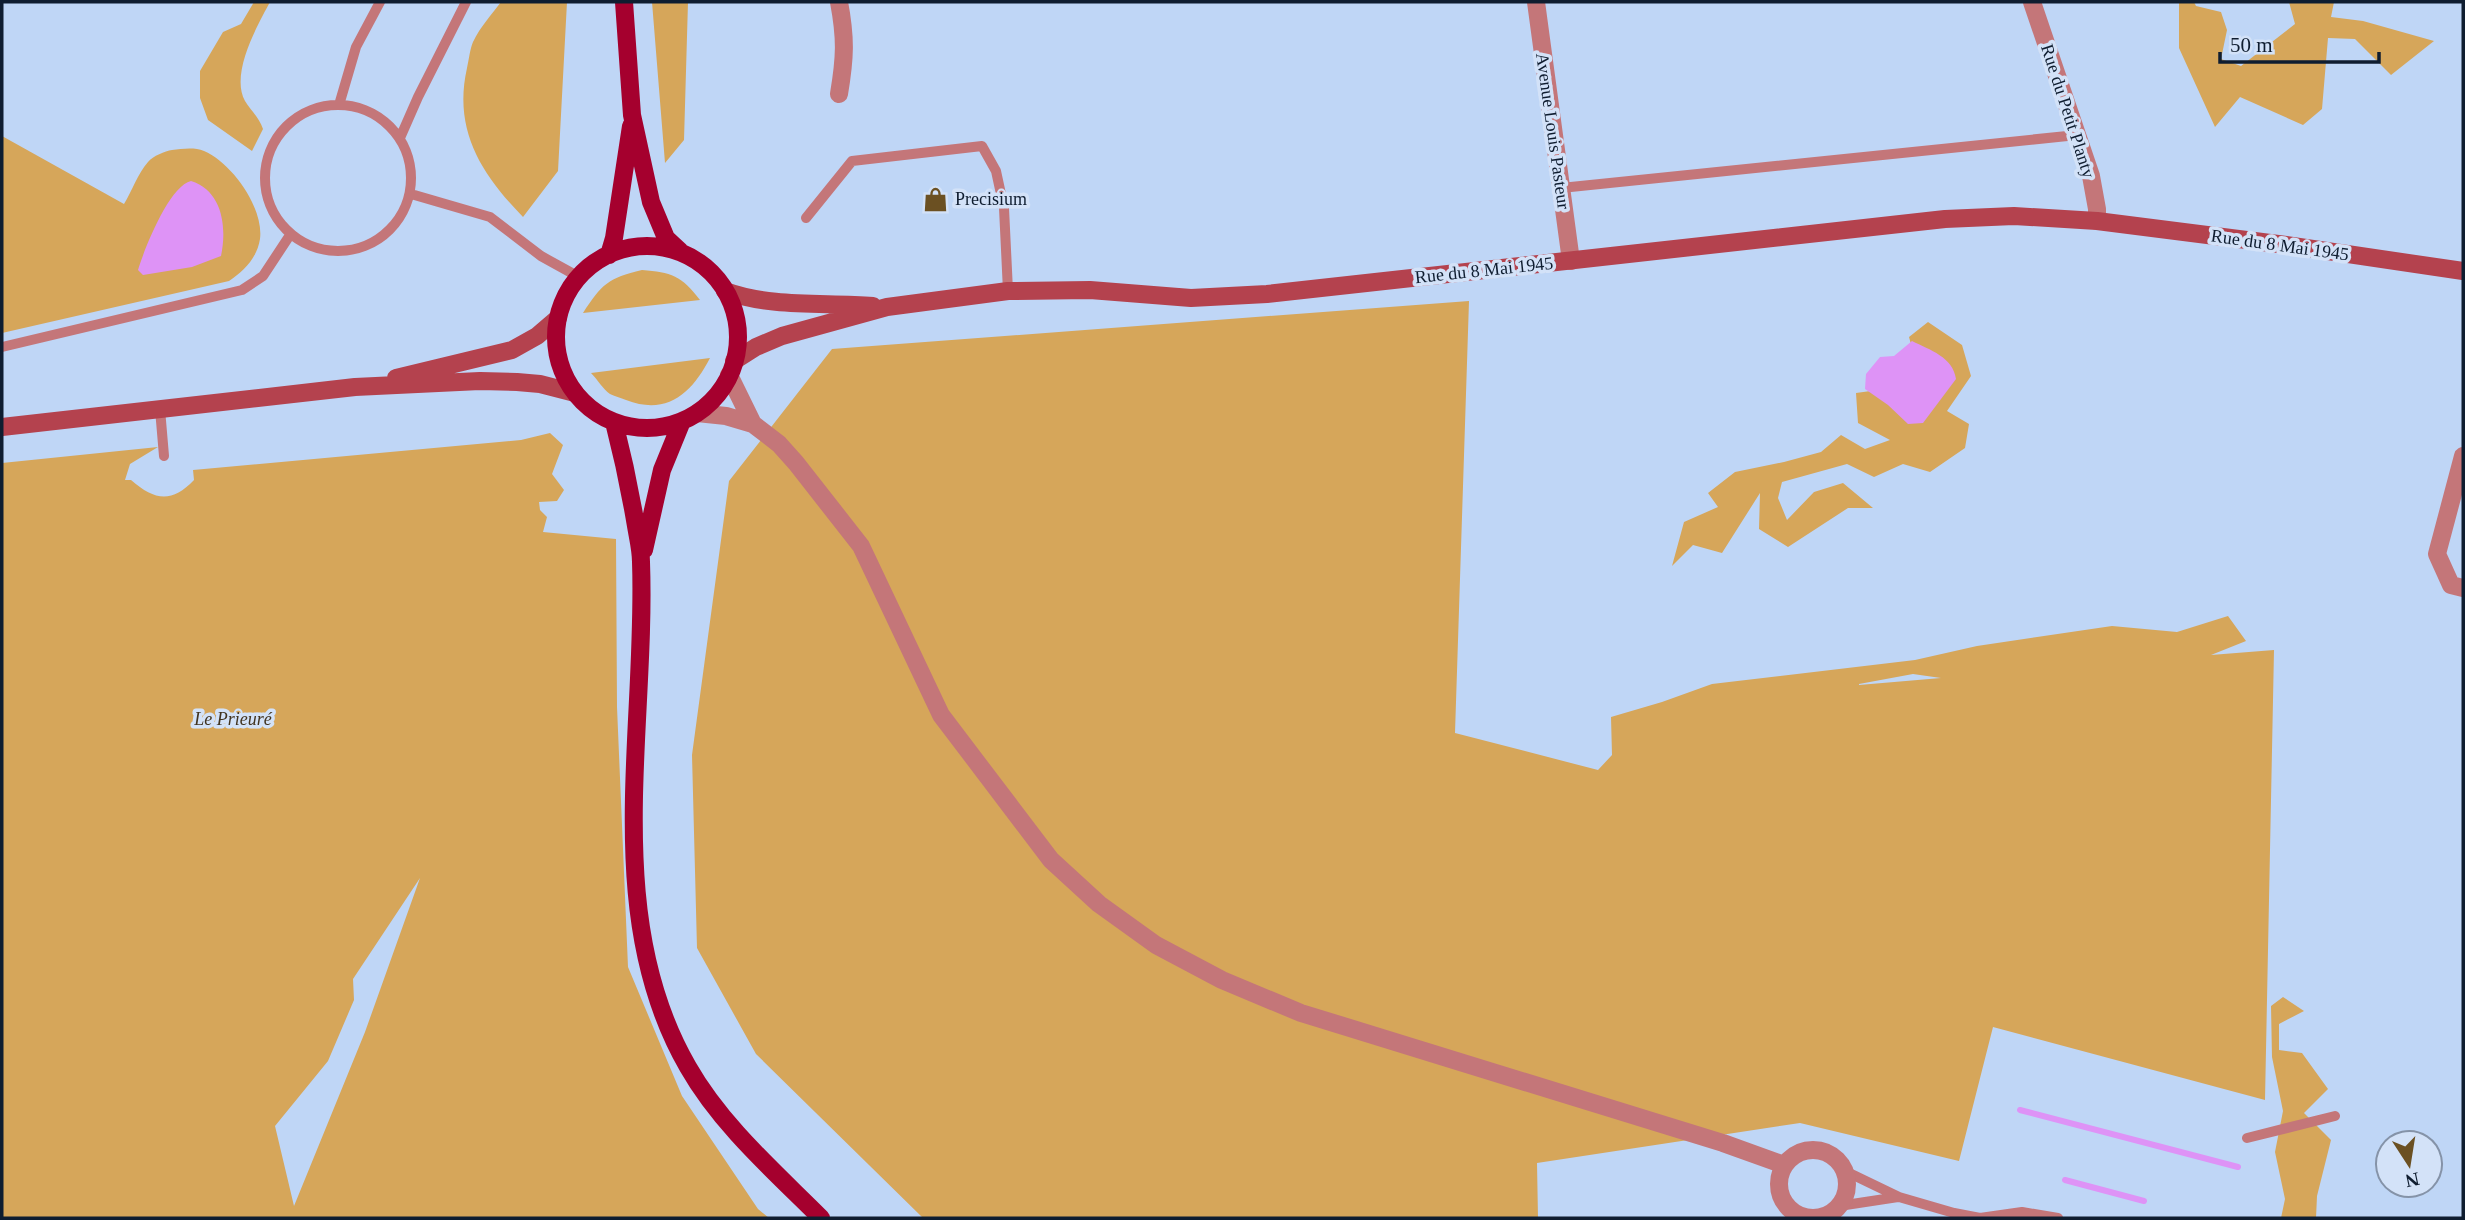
<svg xmlns="http://www.w3.org/2000/svg" width="2465" height="1220" font-family="'Times New Roman',serif">
<rect width="100%" height="100%" fill="#bfd6f6"/>
<!-- green -->
<path fill="#d6a65a" fill-rule="evenodd" d="M254 2H270C257 26 230 74 245 101 251 111 259 117 263 129L252 151 208 120 200 98V71L223 32 241 24Z
M501 2H567L558 171 523 217C481 174 453 130 467 68 469 59 470 49 473 42 480 27 492 14 501 2Z
M652 2H688L684 140 665 163Z
M2179 2H2194L2196 6 2221 12 2227 30 2221 59 2241 66 2295 24 2289 2H2334L2331 17 2363 21 2434 41 2391 75 2355 39 2328 38 2322 109 2303 125 2240 97 2215 127 2179 48Z
M2 136 124 204C132 191 138 173 148 162 153 156 165 151 172 150 182 149 194 147 204 151 232 163 264 208 260 239 257 258 244 271 229 281L2 333Z
M642 270C671 272 682 276 700 300L583 313C602 284 608 278 642 270Z
M1469 301 1455 733 1598 770 1612 755 1611 717 1662 702 1712 684 1915 660 1977 646 2112 626 2177 632 2228 616 2246 641 2211 655 2274 650 2265 1100 1993 1027 1959 1161 1800 1123 1537 1163 1538 1218H923L756 1054 697 948 692 755 729 481 832 349ZM1913 674 1941 678 1859 685V684Z
M1928 322 1962 345 1971 376 1947 411 1969 424 1965 448 1930 472 1903 464 1874 477 1847 464 1782 482 1778 498 1787 520 1814 492 1843 483 1873 508H1848L1788 547 1759 529 1760 493 1722 553 1693 545 1672 566 1684 522 1718 507 1708 493 1735 472 1784 462 1821 452 1841 435 1865 449 1890 440 1858 423 1856 393 1885 389 1915 359 1909 337Z
M710 358C692 393 667 416 626 400 621 398 614 396 610 394 603 389 597 379 591 373Z
M550 433 563 445 552 474 564 490 557 501 539 502 540 510 547 517 543 532 616 539 617 707 628 967 682 1096 758 1209 769 1218H2V463L158 447 130 464 125 480H131C155 501 172 503 194 480L193 470 521 440ZM420 878 365 1032 294 1206 275 1126 328 1061 354 1000 353 979Z
M2283 997 2304 1011 2279 1024V1050L2302 1053 2328 1089 2304 1113 2331 1140 2317 1196 2316 1218H2281L2285 1199 2275 1152 2283 1111 2272 1057 2271 1006Z"/>
<!-- water -->
<path fill="#de93f6" d="M191 181C223 191 227 228 221 256L192 267 143 275 138 270C144 250 169 186 191 181Z
M1912 341C1930 350 1953 357 1956 379L1923 423 1908 424 1888 405 1865 389 1866 374 1880 357 1894 356Z"/>
<g fill="none" stroke-linecap="round" stroke-linejoin="round">
<!-- stream -->
<path stroke="#de93f6" stroke-width="6" d="M2020 1110 2238 1167
M2065 1180 2144 1201"/>
<!-- service -->
<path stroke="#c47679" stroke-width="10" d="M265 178a73 73 0 1 1 146 0a73 73 0 1 1-146 0Z
M339 105 356 47 380 2
M400 138 418 97 466 2
M1561 188 2077 135
M411 194 490 217 541 256 579 277
M806 218 852 161 982 146 996 171 1004 208 1008 291
M2 347 242 290 263 276 290 235
M160 409 164 456
M2247 1138 2335 1116
M1845 1171 1899 1197 1954 1213 1980 1218 2022 1212 2058 1218
M1839 1206 1898 1197"/>
<!-- minor -->
<path stroke="#c47679" stroke-width="18" d="M1536 2 1571 261
M2032 2 2091 176 2097 209V221
M839 94C845 58 846 39 839 2
M729 375 753 424
M697 413 726 416 753 424 779 444 796 463 861 546 941 715 1051 860 1099 904 1156 945 1222 980 1301 1013 1723 1143 1784 1165
M2463 456 2437 554 2451 585 2463 588
M1779 1184a34 34 0 1 1 68 0a34 34 0 1 1-68 0Z"/>
<!-- secondary -->
<path stroke="#b4424e" stroke-width="18" d="M725 291C772 308 824 302 873 306
M734 361 756 347 782 336 887 307 1008 291 1090 290 1191 298 1267 294 1945 219 2014 216 2097 221 2286 245 2463 271
M396 378 512 350 537 336 558 318
M2 427 355 387 480 381 517 382 540 384 575 393"/>
<!-- primary -->
<path stroke="#a5002e" stroke-width="18" d="M624 2 632 115 651 202 666 238 680 251
M556 337a91 91 0 1 1 182 0a91 91 0 1 1-182 0Z
M609 255 614 238 631 126
M614 422C623 457 630 490 636 526 638 538 641 550 641 562 647 729 600 915 688 1067 721 1125 774 1171 821 1218
M644 550 662 470 682 421"/>
</g>
<!-- icons -->
<defs>
<symbol id="shop-bare" viewBox="-9 -9 18 18"><path d="M-5-2.5h2.3a2.7 3.5 0 0 1 5.4 0H5L5.5 6h-11ZM-1.5-2.5h3a1.5 2.3 0 0 0-3 0Z" fill="#6b5022" stroke="#d3e2f8" stroke-width="2.5" paint-order="stroke"/></symbol>
</defs>
<g fill-rule="evenodd">
<use href="#shop-bare" x="918" y="182" width="35" height="35"/>
</g>
<g text-anchor="middle" stroke-width="7" stroke-linejoin="round" paint-order="stroke">
<!-- street labels -->
<g font-size="18" fill="#0f1d30" stroke="#d3e2f8">
<text transform="translate(2068 111) rotate(72)" y="6">Rue du Petit Planty</text>
<text transform="translate(1553 131) rotate(82)" y="6">Avenue Louis Pasteur</text>
<text transform="translate(2280 245) rotate(8)" y="6">Rue du 8 Mai 1945</text>
<text transform="translate(1484 270) rotate(-6)" y="6">Rue du 8 Mai 1945</text>
</g>
<!-- poi labels -->
<g font-size="18" fill="#0f1d30" stroke="#d3e2f8" text-anchor="start">
<text x="955" y="205">Precisium</text>
</g>
<!-- park labels -->
<g font-size="18" font-style="italic" fill="#423420" stroke="#d3e2f8">
<text x="233" y="725">Le Prieuré</text>
</g>
</g>
<!-- border -->
<rect width="2465" height="1220" fill="none" stroke="#0f1d30" stroke-width="7"/>
<!-- north arrow -->
<g transform="translate(2409 1164) rotate(168)"><circle r="33" fill="#d3e2f8" stroke="#8593a8" stroke-width="2"/>
<path d="M0-5L12 26L0 18L-12 26Z" fill="#6b5022"/>
<text y="-10" font-size="19" font-weight="bold" text-anchor="middle" fill="#0f1d30">N</text>
</g>
<!-- scale -->
<path d="M2220 52v10h159v-10" fill="none" stroke="#0f1d30" stroke-width="3.5"/>
<text x="2230" y="52" font-size="21" fill="#0f1d30" stroke="#d3e2f8" stroke-width="5" paint-order="stroke">50 m</text>
</svg>
